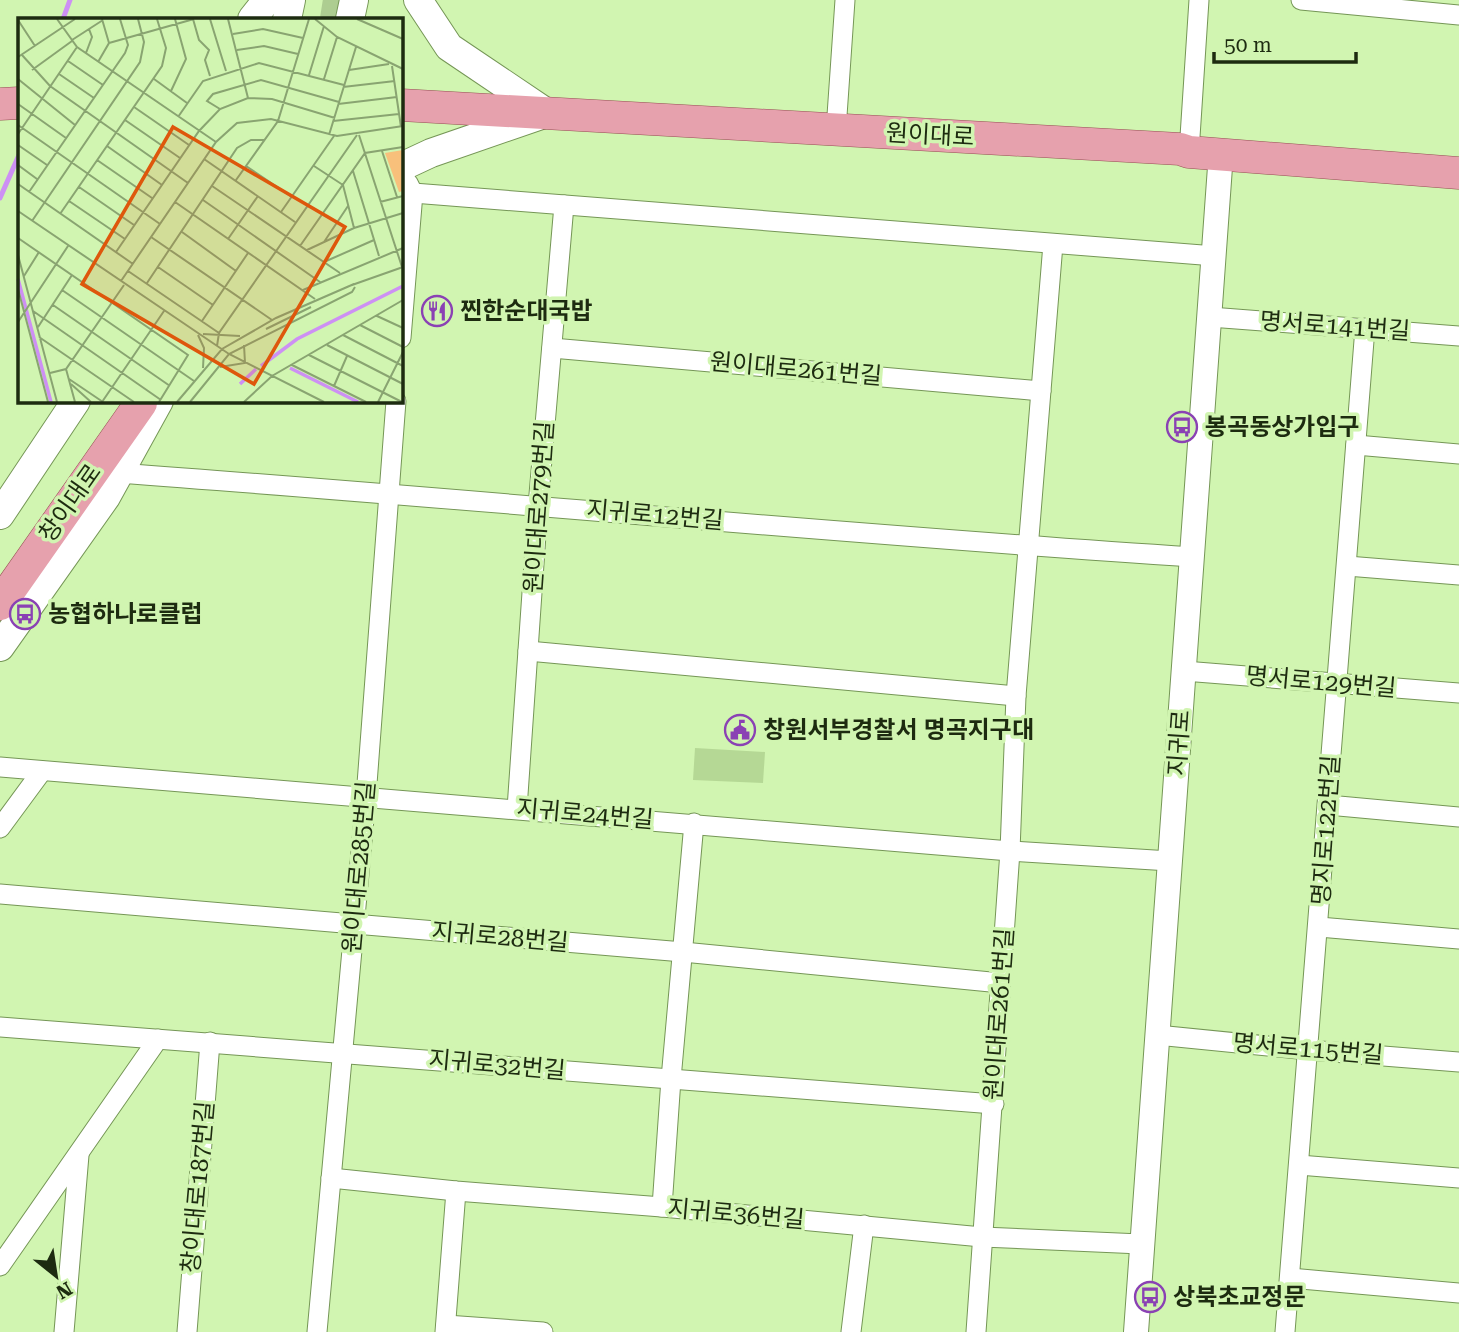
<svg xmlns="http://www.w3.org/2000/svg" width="1459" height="1332" viewBox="0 0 1459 1332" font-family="'Roboto Serif','Noto Sans KR',serif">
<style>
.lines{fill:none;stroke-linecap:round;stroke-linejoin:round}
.stream{stroke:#cd90f4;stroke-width:5}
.building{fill:#b5d895}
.primary-tunnel{stroke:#adcd91;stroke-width:32;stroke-dasharray:32 16;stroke-linecap:butt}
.minor-casing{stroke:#759656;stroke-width:21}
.tertiary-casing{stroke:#759656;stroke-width:26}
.secondary-casing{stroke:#759656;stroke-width:30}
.primary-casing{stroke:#954f53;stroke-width:33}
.minor{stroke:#fff;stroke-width:19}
.tertiary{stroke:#fff;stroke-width:24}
.secondary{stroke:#fff;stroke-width:28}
.primary{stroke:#e6a1ad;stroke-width:32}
.labels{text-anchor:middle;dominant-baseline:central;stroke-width:7;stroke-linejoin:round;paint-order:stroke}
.street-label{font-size:24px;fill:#1d2b10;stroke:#d1f5b1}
.poi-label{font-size:24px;font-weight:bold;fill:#1d2b10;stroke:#d1f5b1;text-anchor:start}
.inset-river{fill:none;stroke:#cd90f4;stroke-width:3.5}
.inset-road{fill:none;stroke:#89a471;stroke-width:2}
.view{fill:#de570c;fill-opacity:0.15;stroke:#de570c;stroke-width:3.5}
.inset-edge{fill:none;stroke:#1d2b10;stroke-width:3.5}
</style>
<rect width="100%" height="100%" fill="#d1f5b1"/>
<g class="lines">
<g class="stream">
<path d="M63,19L70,0"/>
<path d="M0,198L19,155"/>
</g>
</g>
<path class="building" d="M695,748L765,752L763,783L693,780Z"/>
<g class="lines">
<path class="primary-tunnel" d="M336,19L339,0"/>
<g class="minor-casing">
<g id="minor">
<path d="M1301,0L1459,15"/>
<path d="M836,130L845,0"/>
<path d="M1189,152L1199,0"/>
<path d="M413,193L1215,256"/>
<path d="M1210,317L1459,336"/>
<path d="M401,338L413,193L408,183"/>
<path d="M552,348L1041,391"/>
<path d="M1356,445L1459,454"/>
<path d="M117,473C476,499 834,534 1193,557"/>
<path d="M1347,566L1459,575"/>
<path d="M528,651L1016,696"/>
<path d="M1184,671L1459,693"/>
<path d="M0,767L1010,851L1170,861"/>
<path d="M1328,805L1459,817"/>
<path d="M517,809L538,506L564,205"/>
<path d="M0,828L42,771"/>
<path d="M0,894L683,952L1001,983"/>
<path d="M1319,927L1459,939"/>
<path d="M0,1027L994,1104"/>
<path d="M1157,1035L1308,1050L1459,1062"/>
<path d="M1299,1165L1459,1178"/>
<path d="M331,1178L456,1191L662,1207L982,1237L1141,1244"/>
<path d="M662,1207L671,1079L694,823"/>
<path d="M0,1266L158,1039"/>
<path d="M1290,1278L1459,1293"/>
<path d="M446,1325L543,1332"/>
<path d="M64,1332L79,1155"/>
<path d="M187,1332L210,1042"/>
<path d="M317,1332L366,797L396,401"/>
<path d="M445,1332L456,1191"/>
<path d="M851,1332L864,1225"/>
<path d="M976,1332L1010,851L1016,696L1053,244"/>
<path d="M1285,1332L1365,328"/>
</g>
</g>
<g class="tertiary-casing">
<path id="tertiary" d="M1136,1332L1221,153"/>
</g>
<g class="secondary-casing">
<g id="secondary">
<path d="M418,0L449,47L547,113"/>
<path d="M252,19L267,0"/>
<path d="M287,19L291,0"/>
<path d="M350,19L354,0"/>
<path d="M401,167L431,153L544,114"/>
<path d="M0,515L76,401"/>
<path d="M0,647L106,497L159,401"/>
</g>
</g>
<g class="primary-casing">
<g id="primary">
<path d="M0,104L19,103"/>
<path d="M401,105L1180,149L1189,152L1459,173"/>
<path d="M0,604L141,403"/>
</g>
</g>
<use href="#minor" class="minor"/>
<use href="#tertiary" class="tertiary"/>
<use href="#secondary" class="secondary"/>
<use href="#primary" class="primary"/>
</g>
<defs>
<g id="restaurant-ring" transform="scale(1.575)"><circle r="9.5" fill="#d1f5b1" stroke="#8a41b4" stroke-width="1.5"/><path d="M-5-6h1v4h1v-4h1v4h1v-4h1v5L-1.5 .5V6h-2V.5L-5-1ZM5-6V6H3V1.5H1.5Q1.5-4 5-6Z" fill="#8a41b4"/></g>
<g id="bus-ring" transform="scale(1.575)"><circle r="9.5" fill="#d1f5b1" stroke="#8a41b4" stroke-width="1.5"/><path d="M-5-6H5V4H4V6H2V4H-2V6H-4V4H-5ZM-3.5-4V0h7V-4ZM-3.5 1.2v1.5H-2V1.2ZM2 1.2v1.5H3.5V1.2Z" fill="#8a41b4"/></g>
<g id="civic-ring" transform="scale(1.575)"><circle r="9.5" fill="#d1f5b1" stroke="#8a41b4" stroke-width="1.5"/><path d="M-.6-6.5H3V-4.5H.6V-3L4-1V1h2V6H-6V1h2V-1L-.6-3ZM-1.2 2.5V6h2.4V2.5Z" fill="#8a41b4"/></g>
</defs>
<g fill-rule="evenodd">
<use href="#restaurant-ring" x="437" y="311"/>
<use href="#bus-ring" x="1182" y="427"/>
<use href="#bus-ring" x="25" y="614"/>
<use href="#civic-ring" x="740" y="730"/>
<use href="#bus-ring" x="1150" y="1297"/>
</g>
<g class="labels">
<g class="street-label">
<text transform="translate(930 135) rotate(3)">원이대로</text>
<text transform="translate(1335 326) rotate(4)">명서로141번길</text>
<text transform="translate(796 369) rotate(5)">원이대로261번길</text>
<text transform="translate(70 503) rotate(-55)">창이대로</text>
<text transform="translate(539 507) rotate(-86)">원이대로279번길</text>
<text transform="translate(655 515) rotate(5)">지귀로12번길</text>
<text transform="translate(1321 682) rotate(5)">명서로129번길</text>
<text transform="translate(1179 743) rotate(-86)">지귀로</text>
<text transform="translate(585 814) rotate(5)">지귀로24번길</text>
<text transform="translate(1326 830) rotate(-86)">명지로122번길</text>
<text transform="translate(359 867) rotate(-85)">원이대로285번길</text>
<text transform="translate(500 937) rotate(5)">지귀로28번길</text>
<text transform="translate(999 1014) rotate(-86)">원이대로261번길</text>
<text transform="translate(1308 1049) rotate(5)">명서로115번길</text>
<text transform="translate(497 1065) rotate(5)">지귀로32번길</text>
<text transform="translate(198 1187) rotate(-85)">창이대로187번길</text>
<text transform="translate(736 1214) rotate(5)">지귀로36번길</text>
</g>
<g class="poi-label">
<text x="460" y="311">찐한순대국밥</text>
<text x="1205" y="427">봉곡동상가입구</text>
<text x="48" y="614">농협하나로클럽</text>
<text x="763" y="730">창원서부경찰서 명곡지구대</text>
<text x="1173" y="1297">상북초교정문</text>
</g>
</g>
<g transform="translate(18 18)">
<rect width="385" height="385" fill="#d1f5b1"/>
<path d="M385,132V173L381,174L367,135Z" fill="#f8c07b"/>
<path class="inset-river" d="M0,261L33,384M243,348L279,321L385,268M272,350L340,384M222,366L238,351"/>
<path class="inset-road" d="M39,1L59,29L198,124M175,1L181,22L191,32L187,42L192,58M192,1L208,53M210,1L230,80M297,1L319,19L385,51M339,1L385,21M0,2L17,28M215,16L245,11L285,20M54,22L85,2M91,25L176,1M219,32L246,28L280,36M68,35L74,19L71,11M4,37L32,68L170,165M0,39L57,1M50,43L85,67M80,44L91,25L84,1M374,48L383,109M14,52L54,23M331,52L371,46M41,56L76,80M291,57L306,8M0,61L57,107M136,61L169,85M306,61L319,19M325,69L377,63M153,73L168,41L157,1M0,86L48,120M320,86L379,79M116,89L171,127M202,91L189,83L195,76L243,62L321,84M160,99L185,63L241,45L326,67M107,102L162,140M315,103L381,96M0,107L142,206M0,116L59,29M311,117L338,29M341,117L384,249M0,127L29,147M89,128L144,167M364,133L379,179M186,141L277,204M79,142L134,180M0,147L19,161M228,148L274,179M296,148L325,167L336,210M335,153L361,238M218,162L260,103L291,1M0,166L115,246M194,168L322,255M61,169L116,207M11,174L107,35L110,27L102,1M185,182L302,264M51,183L107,221M157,184L297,281M362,184L385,178M0,193L211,336L306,384M263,194L316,118M42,196L144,48L148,30L139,1M14,203L122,44L126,24L120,1M164,214L218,253M133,219L254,302M0,220L170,337L141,384M210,221L240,178M306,224L330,188M282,228L347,135L385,129M289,232L336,210L385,195M98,234L181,113L202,91L230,80L254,81L317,100M0,237L39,384M306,244L356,222M140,249L195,287M110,253L201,315M6,258L21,234M103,263L198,124L219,105L253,101L319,118L385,108M129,265L219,130L233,122H246M334,267L385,249M0,271L30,384M44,272L176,363M285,272L385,230M35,287L152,368M15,293L143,382M359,298L385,310M184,303L230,235M0,304L50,228M342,307L385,329M20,309L54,257M248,311L293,289M185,316L222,318M180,317L186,330L185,350M325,317L385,348M21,319L116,384M309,327L385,366M199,328L201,315L339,117M291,337L384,384M274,347L348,384M202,349L227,345L226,327M48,351L57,384M32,355L48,351L106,267M51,361L85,384M53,366L73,384M316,368L329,338M84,384L146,293M159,384L204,331L258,300L336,266M172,384L211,336L334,274L337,269M226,384L254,358L385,282M360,384L385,334"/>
<path class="view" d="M155,109L327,209L236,366L64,266Z"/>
<rect width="385" height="385" class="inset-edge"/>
</g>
<g transform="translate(56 1276) rotate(150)" stroke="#d1f5b1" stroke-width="5" paint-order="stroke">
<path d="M0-5L12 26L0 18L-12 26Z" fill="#1d2b10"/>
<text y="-10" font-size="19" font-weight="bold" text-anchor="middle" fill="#1d2b10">N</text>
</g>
<path d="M1214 52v10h142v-10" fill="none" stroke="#1d2b10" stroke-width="3.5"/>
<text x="1224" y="52" font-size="21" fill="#1d2b10" stroke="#d1f5b1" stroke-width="5" paint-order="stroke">50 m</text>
</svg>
